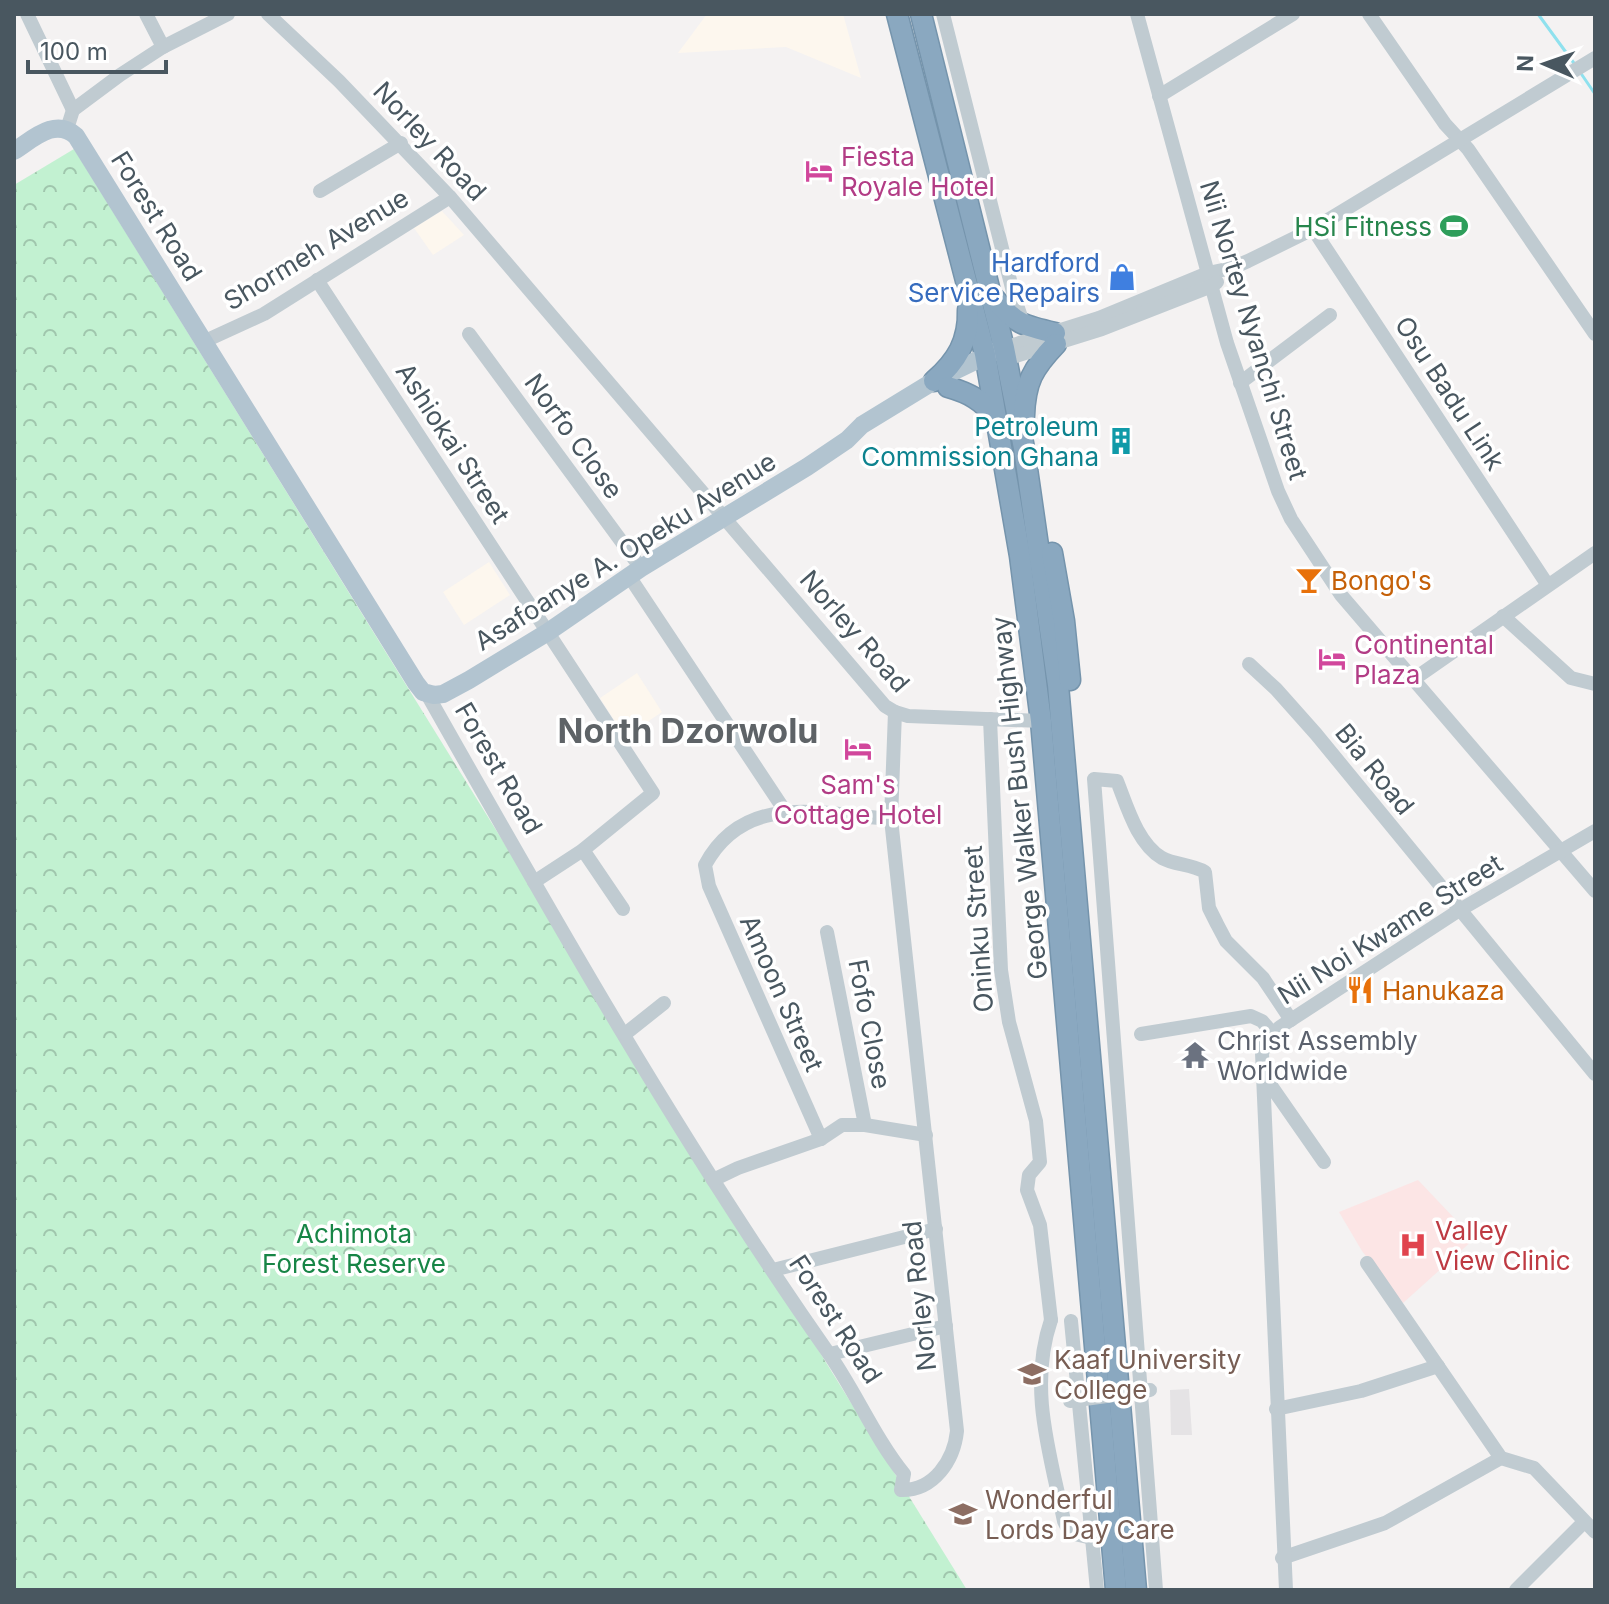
<svg xmlns="http://www.w3.org/2000/svg" width="1609" height="1604" viewBox="0 0 1609 1604" font-family="Inter,sans-serif">
<style>
.commercial{fill:#fdf7ee}
.education{fill:#e5e3e5}
.medical{fill:#fce5e5}
.forest{fill:url(#forest-crowns)}
.lines{fill:none;stroke-linecap:round;stroke-linejoin:round}
.stream{stroke:#8fe1ee;stroke-width:3}
.highway-casing{stroke:#7594ac;stroke-width:23}
.minor{stroke:#c0cbd1;stroke-width:14}
.major{stroke:#b2c4d0;stroke-width:18}
.highway{stroke:#8aa8c0;stroke-width:20}
.minor-bridge{stroke:#c0cbd1;stroke-width:14}
.labels{text-anchor:middle;dominant-baseline:central;stroke-width:7;stroke-linejoin:round;paint-order:stroke}
.street-label{font-size:26px;fill:#495760;stroke:#fff}
.hotel-label{font-size:26px;fill:#b23c85;stroke:#fff;text-anchor:start}
.leisure-label{font-size:26px;fill:#27864d;stroke:#fff;text-anchor:end}
.shop-label{font-size:26px;fill:#366cbe;stroke:#fff;text-anchor:end}
.culture-label{font-size:26px;fill:#0d838f;stroke:#fff;text-anchor:end}
.food-label{font-size:26px;fill:#c56008;stroke:#fff;text-anchor:start}
.worship-label{font-size:26px;fill:#5b616d;stroke:#fff;text-anchor:start}
.health-label{font-size:26px;fill:#be3a42;stroke:#fff;text-anchor:start}
.park-label{font-size:26px;fill:#178546;stroke:#fff}
.education-label{font-size:26px;fill:#785e54;stroke:#fff;text-anchor:start}
.district-label{font-size:34px;font-weight:bold;fill:#5e6367;stroke:#fff}
</style>
<defs>
<pattern id="forest-crowns" width="20" height="18" patternUnits="userSpaceOnUse" patternTransform="scale(2)"><rect width="20" height="18" fill="#c2f1d1"/><path d="M2 6a3 3 0 1 1 6 0M12 15a3 3 0 1 1 6 0" fill="none" stroke="#a0c6ad"/></pattern>
</defs>
<rect width="100%" height="100%" fill="#f4f2f2"/>
<g class="commercial">
<path d="M707,14H843L861,78L786,47L678,53Z"/>
<path d="M442,211L464,235L433,255L414,228Z"/>
<path d="M489,562L510,595L464,625L443,592Z"/>
<path d="M637,673L662,712L625,737L600,698Z"/>
</g>
<path class="education" d="M1189,1389L1192,1435H1171L1170,1390Z"/>
<path class="medical" d="M1418,1180L1474,1239L1403,1303L1362,1251L1339,1212Z"/>
<path class="forest" d="M74,149L967,1590H14V185Z"/>
<g class="lines">
<g class="stream">
<path d="M1538,14L1576,66"/>
<path d="M1580,72L1595,94"/>
</g>
<g class="highway-casing">
<g id="highway">
<path d="M897,14L985,354L1020,556L1041,721L1116,1590"/>
<path d="M921,14L1004,348L1024,448L1058,685L1136,1590"/>
<path d="M995,299C1015,324 1024,326 1055,333"/>
<path d="M934,381C957,361 969,341 968,310"/>
<path d="M948,387C969,393 982,400 995,417"/>
<path d="M1024,416C1025,382 1033,368 1056,344"/>
<path d="M1052,553L1064,621L1070,680"/>
</g>
</g>
<g class="minor">
<path d="M27,14L73,110"/>
<path d="M146,14L163,47"/>
<path d="M268,14L339,81L450,197L885,706L895,712L908,716L1041,721"/>
<path d="M943,14L1014,296L1024,326"/>
<path d="M1137,14L1227,343L1278,491L1291,519L1341,595L1595,891"/>
<path d="M1369,14L1445,124L1468,149L1595,334"/>
<path d="M1159,96L1293,14"/>
<path d="M67,129L73,110L120,75L163,47L228,14"/>
<path d="M320,191L401,143"/>
<path d="M1313,229L1547,584"/>
<path d="M317,280L653,793L583,850L534,882"/>
<path d="M469,334L641,568"/>
<path d="M205,341L264,314L450,197"/>
<path d="M1004,348L1099,318L1208,273L1232,268L1248,261L1313,229L1595,58"/>
<path d="M1006,359L1102,329L1212,286L1217,282"/>
<path d="M1240,383L1330,315"/>
<path d="M629,576L785,811"/>
<path d="M1503,616L1571,678L1595,684"/>
<path d="M1249,664L1276,689L1316,734L1595,1074"/>
<path d="M1414,679L1595,553"/>
<path d="M427,694C553,917 680,1141 827,1351C855,1390 874,1437 904,1474L901,1490C934,1491 954,1460 957,1431L891,819L895,712"/>
<path d="M990,719L1001,970L1009,1022L1036,1121L1040,1162L1029,1175L1027,1190L1040,1225L1051,1320"/>
<path d="M583,850L623,909"/>
<path d="M827,932L865,1125"/>
<path d="M625,1034L664,1003"/>
<path d="M1141,1034L1251,1016L1262,1021L1273,1034"/>
<path d="M1260,1070L1324,1162"/>
<path d="M821,1139L709,886L705,865C745,791 821,814 891,819"/>
<path d="M713,1180L738,1168L821,1139L842,1125H865L926,1135"/>
<path d="M1367,1263L1501,1458L1534,1468L1595,1532"/>
<path d="M773,1270L936,1229"/>
<path d="M1051,1320C1028,1388 1050,1453 1064,1521L1070,1533L1092,1538"/>
<path d="M1071,1321L1097,1590"/>
<path d="M830,1354L946,1326"/>
<path d="M1276,1409L1361,1391L1438,1366"/>
<path d="M1282,1558L1385,1523L1501,1458"/>
<path d="M1156,1590L1094,779L1117,781C1127,806 1137,843 1162,858C1175,865 1191,864 1205,872L1209,908L1217,924L1226,941L1263,978L1291,1020"/>
<path d="M1286,1590L1262,1053L1268,1039L1280,1027L1458,911L1595,831"/>
<path d="M1516,1590L1584,1522"/>
</g>
<path class="major" d="M14,151C33,139 55,117 76,136L416,683L423,692L434,695L443,694L469,680L548,632L641,568L807,467L847,440L862,425L934,381L998,350"/>
<use href="#highway" class="highway"/>
<path class="minor-bridge" d="M1070,1401L1150,1390"/>
</g>
<defs>
<g id="hotel-bare" transform="scale(2.16)"><path d="M-6-4.5h1.5V1H6V5H4.5V3h-9V5H-6ZM-4 0a1.8 1.8 0 1 1 3.6 0ZM.5 0V-2.5h3Q6-2.5 6 0Z" fill="#d1479c" stroke="#fff" stroke-width="2.5" paint-order="stroke"/></g>
<g id="stadium-bare" transform="scale(2.16)"><path d="M0-5a6.5 5 0 1 0 0 10a6.5 5 0 1 0 0-10ZM-3.5-1.8h7v3.6h-7Z" fill="#2e9e5b" stroke="#fff" stroke-width="2.5" paint-order="stroke"/></g>
<g id="shop-bare" transform="scale(2.16)"><path d="M-5-2.5h2.3a2.7 3.5 0 0 1 5.4 0H5L5.5 6h-11ZM-1.5-2.5h3a1.5 2.3 0 0 0-3 0Z" fill="#3f7fe0" stroke="#fff" stroke-width="2.5" paint-order="stroke"/></g>
<g id="building-bare" transform="scale(2.16)"><path d="M-4-6H4V6H1V3H-1V6H-4ZM-2.5-4.3h1.7v1.8h-1.7ZM.8-4.3h1.7v1.8H.8ZM-2.5-1h1.7V.8h-1.7ZM.8-1h1.7V.8H.8Z" fill="#0f9aa8" stroke="#fff" stroke-width="2.5" paint-order="stroke"/></g>
<g id="bar-bare" transform="scale(2.16)"><path d="M-6-5H6L.8 .8V4.5H3.5V6h-7V4.5H-.8V.8Z" fill="#e8710a" stroke="#fff" stroke-width="2.5" paint-order="stroke"/></g>
<g id="restaurant-bare" transform="scale(2.16)"><path d="M-5-6h1v4h1v-4h1v4h1v-4h1v5L-1.5 .5V6h-2V.5L-5-1ZM5-6V6H3V1.5H1.5Q1.5-4 5-6Z" fill="#e8710a" stroke="#fff" stroke-width="2.5" paint-order="stroke"/></g>
<g id="temple-bare" transform="scale(2.16)"><path d="M0-6L5-2H3V0L6.5 2.5H4V6H1.5V3h-3V6H-4V2.5H-6.5L-3 0V-2H-5Z" fill="#6b7280" stroke="#fff" stroke-width="2.5" paint-order="stroke"/></g>
<g id="hospital-bare" transform="scale(2.16)"><path d="M-5-5h3v3.5h4V-5h3V5h-3V1.5h-4V5h-3Z" fill="#e0444e" stroke="#fff" stroke-width="2.5" paint-order="stroke"/></g>
<g id="university-bare" transform="scale(2.16)"><path d="M0-5L7-2L0 1L-7-2ZM-4 1L0 2.5L4 1V4Q0 6-4 4Z" fill="#8d6e63" stroke="#fff" stroke-width="2.5" paint-order="stroke"/></g>
<g id="school-bare" transform="scale(2.16)"><path d="M0-5L7-2L0 1L-7-2ZM-4 1L0 2.5L4 1V4Q0 6-4 4Z" fill="#8d6e63" stroke="#fff" stroke-width="2.5" paint-order="stroke"/></g>
</defs>
<g fill-rule="evenodd">
<use href="#hotel-bare" x="819" y="171"/>
<use href="#stadium-bare" x="1454" y="226"/>
<use href="#shop-bare" x="1122" y="277"/>
<use href="#building-bare" x="1121" y="441"/>
<use href="#bar-bare" x="1309" y="580"/>
<use href="#hotel-bare" x="1332" y="659"/>
<use href="#hotel-bare" x="858" y="749"/>
<use href="#restaurant-bare" x="1360" y="990"/>
<use href="#temple-bare" x="1195" y="1055"/>
<use href="#hospital-bare" x="1413" y="1245"/>
<use href="#university-bare" x="1032" y="1374"/>
<use href="#school-bare" x="963" y="1514"/>
</g>
<g class="labels">
<g class="street-label">
<text transform="translate(430 141) rotate(47)">Norley Road</text>
<text transform="translate(157 216) rotate(58)">Forest Road</text>
<text transform="translate(316 249) rotate(-31)">Shormeh Avenue</text>
<text transform="translate(1254 330) rotate(73)">Nii Nortey Nyanchi Street</text>
<text transform="translate(1450 393) rotate(57)">Osu Badu Link</text>
<text transform="translate(574 436) rotate(54)">Norfo Close</text>
<text transform="translate(453 443) rotate(57)">Ashiokai Street</text>
<text transform="translate(625 551) rotate(-32)">Asafoanye A. Opeku Avenue</text>
<text transform="translate(855 631) rotate(49)">Norley Road</text>
<text transform="translate(499 768) rotate(60)">Forest Road</text>
<text transform="translate(1375 769) rotate(51)">Bia Road</text>
<text transform="translate(1019 798) rotate(-96)">George Walker Bush Highway</text>
<text transform="translate(978 929) rotate(-94)">Oninku Street</text>
<text transform="translate(1390 929) rotate(-32)">Nii Noi Kwame Street</text>
<text transform="translate(782 993) rotate(66)">Amoon Street</text>
<text transform="translate(870 1024) rotate(79)">Fofo Close</text>
<text transform="translate(919 1296) rotate(-96)">Norley Road</text>
<text transform="translate(836 1319) rotate(57)">Forest Road</text>
</g>
<g class="hotel-label">
<text x="841" y="156">Fiesta<tspan x="841" dy="30">Royale Hotel</tspan></text>
<text x="1354" y="644">Continental<tspan x="1354" dy="30">Plaza</tspan></text>
<text x="858" y="784" text-anchor="middle">Sam's<tspan x="858" dy="30">Cottage Hotel</tspan></text>
</g>
<g class="leisure-label">
<text x="1432" y="226">HSi Fitness</text>
</g>
<g class="shop-label">
<text x="1100" y="262">Hardford<tspan x="1100" dy="30">Service Repairs</tspan></text>
</g>
<g class="culture-label">
<text x="1099" y="426">Petroleum<tspan x="1099" dy="30">Commission Ghana</tspan></text>
</g>
<g class="food-label">
<text x="1331" y="580">Bongo's</text>
<text x="1382" y="990">Hanukaza</text>
</g>
<g class="worship-label">
<text x="1217" y="1040">Christ Assembly<tspan x="1217" dy="30">Worldwide</tspan></text>
</g>
<g class="health-label">
<text x="1435" y="1230">Valley<tspan x="1435" dy="30">View Clinic</tspan></text>
</g>
<g class="park-label">
<text x="354" y="1233">Achimota<tspan x="354" dy="30">Forest Reserve</tspan></text>
</g>
<g class="education-label">
<text x="1054" y="1359">Kaaf University<tspan x="1054" dy="30">College</tspan></text>
<text x="985" y="1499">Wonderful<tspan x="985" dy="30">Lords Day Care</tspan></text>
</g>
<g class="district-label">
<text x="688" y="730">North Dzorwolu</text>
</g>
</g>
<rect width="1609" height="1604" fill="none" stroke="#495760" stroke-width="32"/>
<g transform="translate(1545 64) rotate(272)" stroke="#ffffff" stroke-width="6" paint-order="stroke">
<path d="M0-6L14 30L0 20L-14 30Z" fill="#495760"/>
<text y="-12" font-size="22" font-weight="bold" text-anchor="middle" fill="#495760">N</text>
</g>
<path d="M28 60v12h138v-12" fill="none" stroke="#495760" stroke-width="4"/>
<text x="40" y="60" font-size="24" fill="#495760" stroke="#ffffff" stroke-width="6" paint-order="stroke">100 m</text>
</svg>
